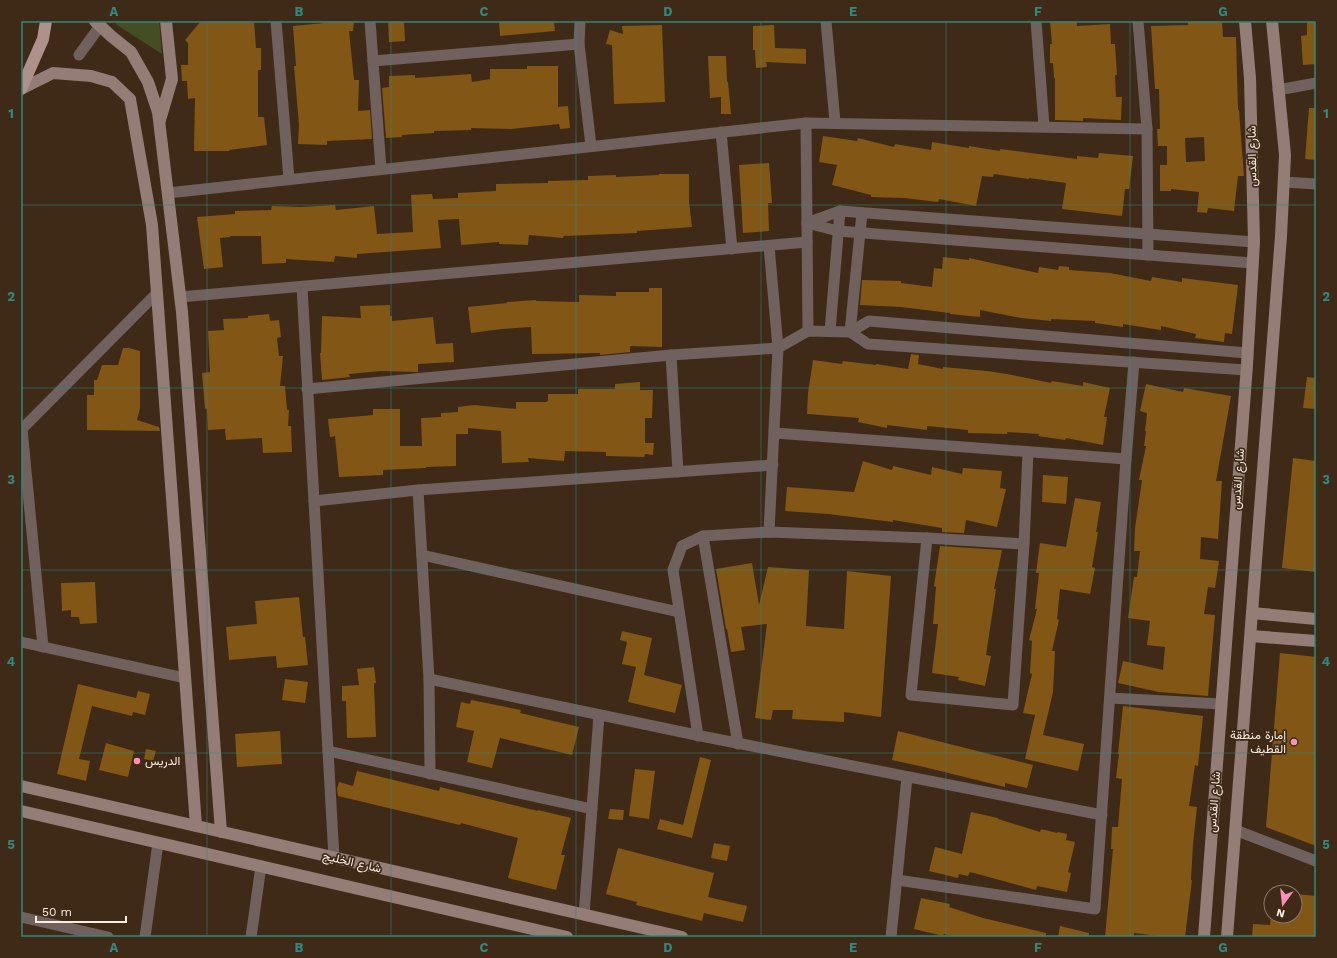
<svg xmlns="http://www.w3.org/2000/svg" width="1337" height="958" viewBox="0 0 1337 958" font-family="'Work Sans',Vazirmatn,sans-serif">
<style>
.green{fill:#454d25}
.building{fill:#825615;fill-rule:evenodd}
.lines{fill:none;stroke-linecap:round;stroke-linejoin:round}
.street{stroke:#70615e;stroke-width:11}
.secondary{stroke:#947c77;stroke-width:12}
.primary{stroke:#af918b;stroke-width:12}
.grid{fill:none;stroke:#32887f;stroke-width:1;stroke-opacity:0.55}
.poi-dot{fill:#fe8ebb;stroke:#3f2a17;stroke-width:1.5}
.labels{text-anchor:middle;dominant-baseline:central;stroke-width:3.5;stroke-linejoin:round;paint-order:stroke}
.street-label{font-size:12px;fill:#fbede1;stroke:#3f2a17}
.poi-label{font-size:12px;fill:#fbede1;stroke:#3f2a17;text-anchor:end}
.neatline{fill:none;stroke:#32887f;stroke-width:1.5}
.grid-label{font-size:13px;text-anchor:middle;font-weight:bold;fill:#32887f}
</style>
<rect width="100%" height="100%" fill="#3f2a17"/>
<path class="green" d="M114,21H159L162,54L117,25Z"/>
<g class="building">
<path d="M201,21H254L256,48H261V70H258V117H264L267,145L229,150V151H194L195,98L188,99L187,81H182L181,65H188V43L185,40Z"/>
<path d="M325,21H354L353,31H349L354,80H359L358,111L370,110L372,139L327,141V145L298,144L299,125L294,66H296L293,26L324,23Z"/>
<path d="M388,21H404L405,41L389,42Z"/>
<path d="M499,21H554L555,31L500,36Z"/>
<path d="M1050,21H1077V26L1110,24L1111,44H1115L1116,60L1117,75H1115L1116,97H1122L1121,120L1083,118V121L1055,120V78H1054L1053,63H1050V44H1052Z"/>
<path d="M1188,21H1222L1223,37H1236L1238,110H1239L1244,176H1238L1234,211L1208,208L1207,213L1197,212L1199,192L1171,189V191H1160V165H1167V146H1158L1157,129H1160L1159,89H1155L1151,26L1188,25ZM1204,137L1205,161L1186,162L1185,138Z"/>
<path d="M1307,21H1316V64L1303,65L1301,36L1307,35Z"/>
<path d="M662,25L665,102L614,104L612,45L606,44L610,30L623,34L622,26Z"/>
<path d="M774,25L775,48L806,49V64L766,62L767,67L756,68L755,50H753V26Z"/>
<path d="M708,56H726L727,82H728L731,114H721V97L710,98Z"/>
<path d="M527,66H558V107L568,106L570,128L560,129L559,124L511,129L471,128V130L434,131V133L402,135V137L386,138L382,88L389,87V76L415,75V78L471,74L472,82L490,79V69H527Z"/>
<path d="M1309,108H1316V160L1305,159Z"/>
<path d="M823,136L857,141L858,138L894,147L895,144L931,150L932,142L969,148V146L1000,151V149L1077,159V156L1098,158L1099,153L1133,156L1129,189H1125L1122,216L1062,209L1066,183L1029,178V179L994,174L993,177L982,176L976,206L939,199L938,202L904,198L871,197V195L832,185L837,165L819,162Z"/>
<path d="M769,163L772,203H768L769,231L743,233L739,165Z"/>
<path d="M659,174H689V202L692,227L637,231V233L564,236L563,238L529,235L528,245L499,244V242L461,245L459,219L438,220L441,248L357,254V258L335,256L334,262L286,259V263L262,264L261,236H230V237L220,238L223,267L204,269L197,217L235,214V211L271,210L272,206L301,207L335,205L336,210L374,206L377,234L413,232L411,195L432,194L433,199L458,198V193L496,191V184L548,183V181L588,180V176L616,175V177L659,175Z"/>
<path d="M943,257L969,260V258L1038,273L1039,267L1058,270L1059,266L1069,267V270L1110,273L1151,281L1152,277L1182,282V278L1238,285L1232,334L1225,333L1224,342L1195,338L1196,334L1161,326V330L1123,324V327L1095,323V321L1051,319V321L1021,318L980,310V317L950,314V313L901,307L860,305L862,280L901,281V283L932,287L934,268L942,269Z"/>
<path d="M649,288H662V347L630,346V352L600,355V353L532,354L531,327L502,329L471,333L468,307L507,303V302L536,300V301L579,302V295L616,296V292H649Z"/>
<path d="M390,305V316H392V321L433,317L436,344L453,343L454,362L418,364V372L381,371L349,374L350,377L322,380L320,353H321L322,316L361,318L360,306Z"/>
<path d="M269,314L270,321L279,320L281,337L277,338L279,356H283L280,386H285L287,410H289L288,426H291L292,452L263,453L262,438L226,440L225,429L208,430L207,408L205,409L202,373L210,372L208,331L224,330L223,319L248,318V316Z"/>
<path d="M123,348H129L140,351V408L137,420L159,427L160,431L87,430V395H94V380H97L102,365H118Z"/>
<path d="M911,354L919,355L918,364L943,369V367L987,371L1007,374L1051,383L1052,381L1083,386V382L1110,388L1104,417H1107L1103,445L1066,438L1065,440L1038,436L1039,434L1007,432V434L968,433V430L927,426V430L887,425V428L858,422L859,418L807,414L808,393L813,360L842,364L843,361L876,365V364L908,369Z"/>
<path d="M1307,377L1316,378V409L1303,408Z"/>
<path d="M640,382V390H653L652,418H645V443H654L653,455L645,454L644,457L606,456V452L565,451L564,461L528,458L529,462L502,463L501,431L468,428V434H456V466L426,467V468L383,470V475L339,477L335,436L330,437L328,419L373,415V409H400V446H422L421,418L441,417V413L458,412V407L474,405L516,409V402H546L548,401V394H578V389H615V384Z"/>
<path d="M1146,384L1183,392L1184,388L1231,396L1216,481H1222L1218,539L1201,537L1200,559L1219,561L1215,588L1208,587L1204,614L1215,615L1208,696L1159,692L1118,683L1123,661L1163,670L1165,647L1147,645L1150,621L1128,618L1134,577H1137L1140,551H1134L1135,528L1142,480H1139L1146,446H1144L1146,431H1145L1147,413L1140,411Z"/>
<path d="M1293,458L1316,461V572L1282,568Z"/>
<path d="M863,461L892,470L893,466L931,475L932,467L962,474L963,468L1002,471L1000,488L1006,489L997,527L966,520L964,533L942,532V528L893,520V522L828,514L785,511L787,487L854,492Z"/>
<path d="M1043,475L1068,477L1066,504L1042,502Z"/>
<path d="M1075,498L1101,502L1096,532H1098L1092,567L1095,568L1090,594L1060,589L1057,619L1059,620L1052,651H1055L1053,692L1043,735L1084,744L1078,771L1025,759L1035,715L1023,713L1032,674L1030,673L1032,641L1029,640L1037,609H1035L1039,573H1036L1040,543L1066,547Z"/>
<path d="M940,546L1002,550L994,589H996L986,655L991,656L985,686L958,680L959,677L932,673L938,624H933L936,587L934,586Z"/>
<path d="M752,563L759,605L768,567L809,570L806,626L844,629L847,571L891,576L881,717L844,712V722L792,719L793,710H773L771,720L755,718L767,624L741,627L745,650L731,652L727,629H726L716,569Z"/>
<path d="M95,582L97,623L80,624L79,617H71V610L62,611L61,583Z"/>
<path d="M299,597L303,637H305L308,665L277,668L276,656L229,660L226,627L257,624L255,601Z"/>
<path d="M622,631L652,638L644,675L682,685L675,713L628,702L636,667L622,664L627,642L620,640Z"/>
<path d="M1280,653L1316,657V846L1266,827Z"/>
<path d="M374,667L376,683H374L376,737L347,738L346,701H342V686L359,685L357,669Z"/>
<path d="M285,679L308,682L305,703L282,700Z"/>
<path d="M78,684L136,698L138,691L150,694L145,715L133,712L132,716L92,706L79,759L90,761L86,781L57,774Z"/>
<path d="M471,700L521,710L520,713L579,727L572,755L500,738L492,768L467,762L474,731L456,727L461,702L470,704Z"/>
<path d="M1123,706L1203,716L1198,766L1195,765L1189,806L1197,807L1193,844L1191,880H1192L1185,937H1165L1134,933V937H1105L1113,849H1111L1112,827H1118L1122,779L1116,778L1119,754H1118Z"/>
<path d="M280,731L282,764L237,767L235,734Z"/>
<path d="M898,731L1033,765L1027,788L1005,783V787L924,767L892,760Z"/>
<path d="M106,743L134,751L128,777L99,770Z"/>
<path d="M146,749L156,751L153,761L144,759Z"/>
<path d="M700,757L711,760L692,838L657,829L660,819L683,825Z"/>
<path d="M635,769L655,771L649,819L629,816Z"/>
<path d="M357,771L439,791L440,787L538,811V810L571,818L561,855H565L556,890L508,878L518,838L461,823L460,825L338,796L337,789L339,782L353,786Z"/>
<path d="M610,809L624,810L623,820L608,819Z"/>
<path d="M971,812L998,818V819L1040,832L1041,829L1057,833L1058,832L1067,834L1066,840L1075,842L1068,872L1071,873L1067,892L1037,886L1036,890L970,872L968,876L959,874L958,878L929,871L935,847L962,854Z"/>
<path d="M714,843L730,846L727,861L711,858Z"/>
<path d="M618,848L714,873L708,897L747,906L743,922L704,913L702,921L636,905L637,902L606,894Z"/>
<path d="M1295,894L1316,896V937H1252L1253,924L1270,925L1271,916H1295Z"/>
<path d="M921,898L950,904L949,907L983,918L1046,933V937H954L944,934L943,936L914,929Z"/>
<path d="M1060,926L1089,933V937H1058Z"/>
</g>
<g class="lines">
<g class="street">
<path d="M276,21L289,179"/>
<path d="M370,21L381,169"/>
<path d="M826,21L835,122"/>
<path d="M1036,21L1044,126"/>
<path d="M1138,21L1147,129L1148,255"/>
<path d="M579,44L580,21"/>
<path d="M79,55L100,26"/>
<path d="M373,61L579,44L591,146"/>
<path d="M1278,90L1316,83"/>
<path d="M806,123L808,331"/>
<path d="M721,132L732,249"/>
<path d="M1284,182L1316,184"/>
<path d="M168,193L806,123L1147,129"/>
<path d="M862,213L850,332L868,344L1246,370"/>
<path d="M807,223L840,211L1254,242"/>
<path d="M807,223L838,231L1252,263"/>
<path d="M302,287L334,858"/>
<path d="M180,297L807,242"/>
<path d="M830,331L840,211"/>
<path d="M671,355L678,472"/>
<path d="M307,389L671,355L778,348L808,331L850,332L869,321L1247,353"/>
<path d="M22,429L43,647"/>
<path d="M21,430L157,293"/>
<path d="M775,433L1126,459"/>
<path d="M418,490L429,679L430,774"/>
<path d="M314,501L418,490L773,465"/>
<path d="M769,532L778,348L769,246"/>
<path d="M703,536L738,744"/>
<path d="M927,538L911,695L1013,705L1024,544L1028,452"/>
<path d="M422,555L679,612"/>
<path d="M21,642L185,678"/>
<path d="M429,679L701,736L1102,815"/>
<path d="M1110,698L1221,704"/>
<path d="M698,736L673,570L682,546L703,536L769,532L927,538L1024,544"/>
<path d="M328,751L592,809"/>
<path d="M1235,830L1316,861"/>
<path d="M897,880L1095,909L1126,459L1134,362"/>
<path d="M584,915L599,715"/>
<path d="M21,917L108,937"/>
<path d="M145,937L158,843"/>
<path d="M251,937L261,866"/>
<path d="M891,937L907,777"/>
</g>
<g class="secondary">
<path d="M95,21L111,36L131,52L148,82L158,112L182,312L221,832"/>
<path d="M21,89L53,73L91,76L112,82L130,99L152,225L196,826"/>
<path d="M160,120L172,79L166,21"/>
<path d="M1252,613L1316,619"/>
<path d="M1251,636L1316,641"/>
<path d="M21,786L682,937"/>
<path d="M21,811L567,937"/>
<path d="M1204,937L1247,365L1254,242L1250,78L1245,21"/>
<path d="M1227,937L1281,236L1285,155L1272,21"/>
</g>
<path class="primary" d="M21,89L43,39L46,21"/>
</g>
<path class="grid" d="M207,21V937M391,21V937M576,21V937M761,21V937M946,21V937M1130,21V937M21,205H1316M21,388H1316M21,570H1316M21,753H1316"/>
<g class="poi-dot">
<circle cx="1294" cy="742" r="4"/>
<circle cx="137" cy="761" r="4"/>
</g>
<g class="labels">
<g class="street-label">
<text transform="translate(1252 156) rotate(-91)">شارع القدس</text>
<text transform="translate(1238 479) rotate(-86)">شارع القدس</text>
<text transform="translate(1214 802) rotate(-86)">شارع القدس</text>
<text transform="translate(352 862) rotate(13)">شارع الخليج</text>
</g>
<g class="poi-label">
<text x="1286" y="735">إمارة منطقة<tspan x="1286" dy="14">القطيف</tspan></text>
<text x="145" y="761" text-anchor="start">الدريس</text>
</g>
</g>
<rect width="1337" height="958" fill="none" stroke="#3f2a17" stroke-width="44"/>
<g transform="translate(1283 904) rotate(195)"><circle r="19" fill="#3f2a17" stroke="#8a7868"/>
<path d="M0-3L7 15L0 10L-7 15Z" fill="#fe8ebb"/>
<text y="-6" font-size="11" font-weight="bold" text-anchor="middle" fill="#fbede1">N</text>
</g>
<path d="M36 916v6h90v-6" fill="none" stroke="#fbede1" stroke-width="2"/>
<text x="42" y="916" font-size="12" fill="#fbede1" stroke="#3f2a17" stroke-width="3" paint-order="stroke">50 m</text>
<rect x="22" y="22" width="1293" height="914" class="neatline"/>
<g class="grid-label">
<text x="114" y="16">A</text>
<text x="299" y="16">B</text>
<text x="484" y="16">C</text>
<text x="668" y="16">D</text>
<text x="853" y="16">E</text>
<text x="1038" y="16">F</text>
<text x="1223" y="16">G</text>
<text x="11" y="118">1</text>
<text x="1326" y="118">1</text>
<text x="11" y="301">2</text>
<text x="1326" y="301">2</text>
<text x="11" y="484">3</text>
<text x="1326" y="484">3</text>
<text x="11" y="666">4</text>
<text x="1326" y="666">4</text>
<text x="11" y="849">5</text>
<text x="1326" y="849">5</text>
<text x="114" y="952">A</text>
<text x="299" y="952">B</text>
<text x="484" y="952">C</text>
<text x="668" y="952">D</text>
<text x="853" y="952">E</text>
<text x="1038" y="952">F</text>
<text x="1223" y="952">G</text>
</g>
</svg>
